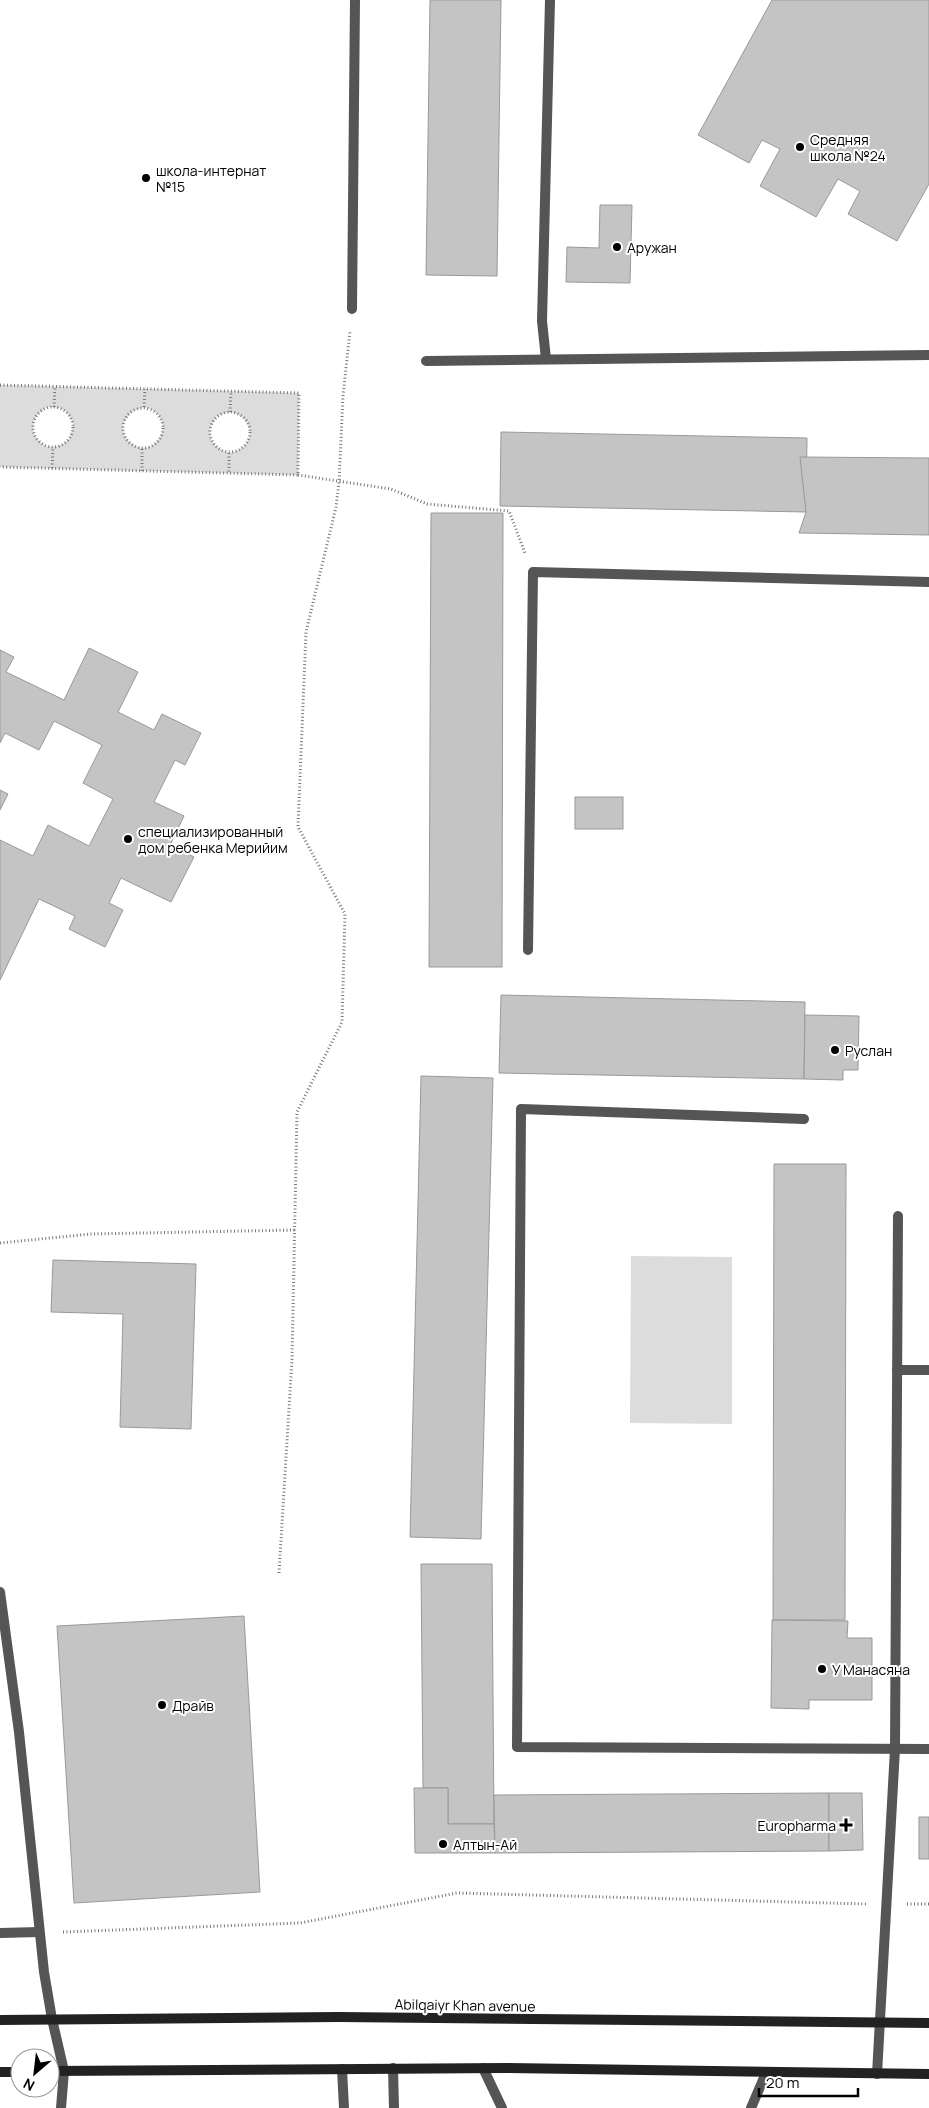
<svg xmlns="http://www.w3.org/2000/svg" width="929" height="2108" viewBox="0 0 929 2108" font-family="Manrope,sans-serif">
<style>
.green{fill:#dcdcdc;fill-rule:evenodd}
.building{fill:#c4c4c4;stroke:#999}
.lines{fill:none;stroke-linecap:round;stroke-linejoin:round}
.path{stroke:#777;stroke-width:3;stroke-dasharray:1 2.5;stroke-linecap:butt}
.lane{stroke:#555;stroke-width:10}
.street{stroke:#555;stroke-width:10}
.secondary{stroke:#222;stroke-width:10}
.poi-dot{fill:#000;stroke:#fff;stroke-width:2}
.labels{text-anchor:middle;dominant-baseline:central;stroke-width:4;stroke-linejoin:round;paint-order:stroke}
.poi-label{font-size:14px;fill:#000;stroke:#fff;text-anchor:start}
.street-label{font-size:14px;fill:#000;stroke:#fff}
</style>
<rect width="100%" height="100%" fill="#fff"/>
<g class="green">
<path d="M0,385L299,393L298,475L0,467ZM48,407C61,406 69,411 73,424L70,438C46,465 14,424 48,407ZM144,407C180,415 157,462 132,444C125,439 123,432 123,424L131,412ZM230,412C257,418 256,449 229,453C216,449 209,442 210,428L217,416Z"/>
<path d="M631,1256L732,1257V1424L630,1423Z"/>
</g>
<g class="building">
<path d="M430,0H501L497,276L426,275Z"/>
<path d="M772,0H929V184L897,241L848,214L860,191L838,179L816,217L760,186L780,149L762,140L749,163L698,135Z"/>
<path d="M600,205H632L630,283L566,282L567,247L599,248Z"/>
<path d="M501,432L807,438L806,512L500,506Z"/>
<path d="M800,457L929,458V535L799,533L806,512Z"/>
<path d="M431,513H503L502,967H429Z"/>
<path d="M89,648L138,672L118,712L154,730L162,714L201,733L185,765L175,760L154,802L184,816L170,845L194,857L171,902L121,878L109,903L123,910L105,947L69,929L75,916L39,899L0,980V840L33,856L48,825L89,846L113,799L83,783L102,745L54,721L39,750L5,733L0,743V650L14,657L6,672L64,700Z"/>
<path d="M0,790L8,794L0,810Z"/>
<rect x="575" y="797" width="48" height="32"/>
<path d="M501,995L805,1002L804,1079L499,1073Z"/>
<path d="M805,1015L859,1016L858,1070H843V1080L804,1079Z"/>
<path d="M421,1076L493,1078L481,1539L410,1537Z"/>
<path d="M774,1164H846L845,1620H773Z"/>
<path d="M53,1260L196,1264L191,1429L120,1427L123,1314L51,1312Z"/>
<path d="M421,1564H492L494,1824H448V1788H423Z"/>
<path d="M244,1616L260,1892L74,1903L57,1626Z"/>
<path d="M772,1620L848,1621L847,1638H872V1700H809V1709L771,1708Z"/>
<path d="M414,1788H448V1824H494L495,1853H415Z"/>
<path d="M829,1793V1851L495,1853L494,1795Z"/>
<path d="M829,1793H862L863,1850L829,1851Z"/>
<rect x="919" y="1817" width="10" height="42"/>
</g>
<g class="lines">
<g class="path">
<path d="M0,385L299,393L298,475L0,467"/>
<circle cx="53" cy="427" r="20"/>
<path d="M54,407L55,386"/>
<path d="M144,407L145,389"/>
<circle cx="143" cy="428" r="20"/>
<circle cx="230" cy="432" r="20"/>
<path d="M230,412L231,391"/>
<path d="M229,453V473"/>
<path d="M52,468L53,447"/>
<path d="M142,471V448"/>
<path d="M298,475L391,489L427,504L509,511L525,553"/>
<path d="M0,1243L91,1234L295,1230"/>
<path d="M279,1573L292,1359L297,1112L342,1022L345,914L298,827L306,632L336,507L339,482L343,396L350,331"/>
<path d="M907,1904H929"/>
<path d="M63,1932L300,1923L457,1893L866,1904"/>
</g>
<g class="lane">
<path d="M352,309L355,0"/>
<path d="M546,359L542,321L550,0"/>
<path d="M528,950L533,572L929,582"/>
<path d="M804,1119L521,1109L517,1747L929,1749"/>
<path d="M897,1370H929"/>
<path d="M0,1592L19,1732L44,1972L52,2019"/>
<path d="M0,1933L39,1932"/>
<path d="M393,2068L394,2108"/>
<path d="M483,2068L502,2108"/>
<path d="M342,2069L344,2108"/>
<path d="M877,2074L895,1749L898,1216"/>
<path d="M751,2108L766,2073"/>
</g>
<g class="street">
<path d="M426,361L929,355"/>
<path d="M52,2019L64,2071L61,2108"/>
</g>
<g class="secondary">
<path d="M0,2020L339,2017L929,2023"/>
<path d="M50,2071L505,2068L929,2074"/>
<path d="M0,2072H20"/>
</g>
</g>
<g class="poi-dot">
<circle cx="800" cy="147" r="5"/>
<circle cx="146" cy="178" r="5"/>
<circle cx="617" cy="247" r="5"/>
<circle cx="128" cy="839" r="5"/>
<circle cx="835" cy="1050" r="5"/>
<circle cx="822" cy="1669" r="5"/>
<circle cx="162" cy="1705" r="5"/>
<path d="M843.5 1817.5h5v5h5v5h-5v5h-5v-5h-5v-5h5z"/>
<circle cx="443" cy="1844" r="5"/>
</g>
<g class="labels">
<g class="poi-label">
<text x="810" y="139">Средняя<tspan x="810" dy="16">школа №24</tspan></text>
<text x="156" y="170">школа-интернат<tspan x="156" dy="16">№15</tspan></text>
<text x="627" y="247">Аружан</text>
<text x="138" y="831">специализированный<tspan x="138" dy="16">дом ребенка Мерийим</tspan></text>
<text x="845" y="1050">Руслан</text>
<text x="832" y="1669">У Манасяна</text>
<text x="172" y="1705">Драйв</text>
<text x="836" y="1825" text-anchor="end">Europharma</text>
<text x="453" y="1844">Алтын-Ай</text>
</g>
<g class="street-label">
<text transform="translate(465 2005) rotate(1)">Abilqaiyr Khan avenue</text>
</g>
</g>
<g transform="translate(35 2073) rotate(208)"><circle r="24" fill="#ffffff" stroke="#999999"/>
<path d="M0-4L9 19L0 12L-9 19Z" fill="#000000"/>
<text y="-8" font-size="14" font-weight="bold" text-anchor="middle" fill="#000000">N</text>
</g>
<path d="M759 2088v8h99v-8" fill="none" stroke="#000000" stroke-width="2.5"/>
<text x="766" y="2088" font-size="15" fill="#000000" stroke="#ffffff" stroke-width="4" paint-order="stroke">20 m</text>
</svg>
